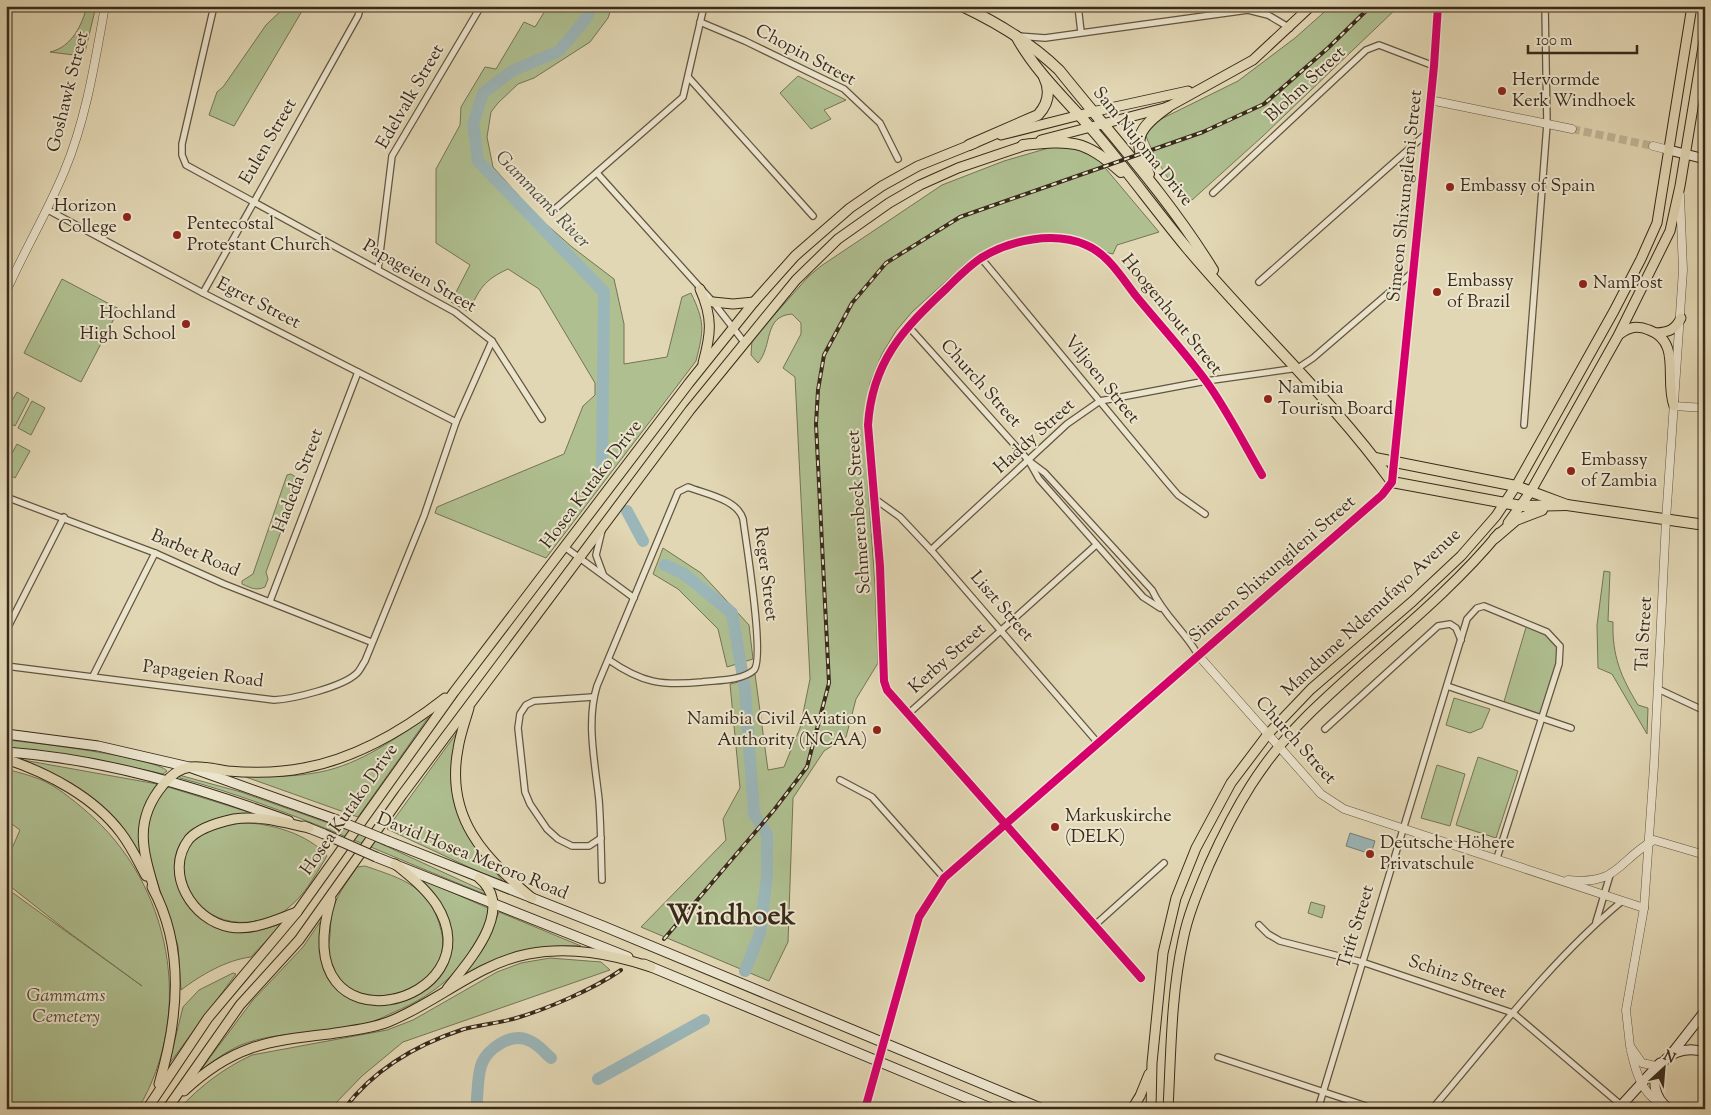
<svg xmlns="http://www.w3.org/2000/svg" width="1711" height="1115" viewBox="0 0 1711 1115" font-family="'Sorts Mill Goudy',serif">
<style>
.green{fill:#afbf90;stroke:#747456}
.water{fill:#9bb6b9;stroke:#747e7a}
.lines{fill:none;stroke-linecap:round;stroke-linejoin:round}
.river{stroke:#9bb6b9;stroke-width:12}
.tertiary-tunnel{stroke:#c0b495;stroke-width:8;stroke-dasharray:8 4;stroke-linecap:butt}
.minor-casing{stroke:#635541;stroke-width:8}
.tertiary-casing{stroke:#635541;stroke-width:9}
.secondary-casing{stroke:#392a1b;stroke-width:11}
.primary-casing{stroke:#392a1b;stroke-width:11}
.trunk-casing{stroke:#392a1b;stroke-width:12}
.minor{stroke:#ece5ce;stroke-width:5.5}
.tertiary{stroke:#ece5ce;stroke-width:8}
.secondary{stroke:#ece5ce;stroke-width:9}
.primary{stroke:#e2d7b4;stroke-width:9}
.trunk{stroke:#e2d7b4;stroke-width:10}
.rail-casing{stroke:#392a1b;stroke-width:4}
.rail{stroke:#ece5ce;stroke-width:2;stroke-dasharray:5.5;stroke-linecap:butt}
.secondary-bridge-casing{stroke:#392a1b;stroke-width:11;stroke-linecap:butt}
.secondary-bridge{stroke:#ece5ce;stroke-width:9}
.cycleway-casing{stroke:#ece5ce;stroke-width:11}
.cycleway{stroke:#d6006c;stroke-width:8}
.poi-dot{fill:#8f2418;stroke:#ece5ce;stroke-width:2}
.labels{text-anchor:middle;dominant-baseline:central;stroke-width:4;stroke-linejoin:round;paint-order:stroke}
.street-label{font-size:18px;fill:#392a1b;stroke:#ece5ce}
.poi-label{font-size:18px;fill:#392a1b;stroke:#ece5ce;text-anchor:start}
.park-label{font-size:18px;font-style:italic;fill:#514832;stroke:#ece5ce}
.water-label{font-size:19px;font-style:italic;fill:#524d42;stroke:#ece5ce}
.town-label{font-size:28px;font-weight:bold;fill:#392a1b;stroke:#ece5ce}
</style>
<rect width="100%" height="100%" fill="#e2d7b4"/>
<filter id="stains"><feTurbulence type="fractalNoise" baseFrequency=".004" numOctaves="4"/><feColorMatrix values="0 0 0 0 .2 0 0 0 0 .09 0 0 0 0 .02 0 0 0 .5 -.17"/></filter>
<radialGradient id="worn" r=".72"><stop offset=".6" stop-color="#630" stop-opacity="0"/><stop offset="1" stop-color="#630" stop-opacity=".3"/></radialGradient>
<g class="green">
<path d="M87,6H96L85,52L82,56L50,52C72,47 82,25 87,6Z"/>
<path d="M286,6H305L234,126L209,115L217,92L223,87L266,25Z"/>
<path d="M548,6H612L608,18L590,42L534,78L518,84L498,103L491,112L487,137L493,167L538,217L572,247L614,279L624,324V364L667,357L682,297L691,293C705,323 704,329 696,361L546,558L435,513L437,507L564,454L583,406L595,395V383L539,289L508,269C484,280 479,289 469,312L451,302L470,265L436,243V169L460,125L461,107L485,67L496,69L524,22L535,27Z"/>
<path d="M1331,6H1399L1263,136L1192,200L1183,198C1166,178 1155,158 1145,134L1151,124L1238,81L1295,38Z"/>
<path d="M798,76L846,100L824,110L831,119L811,129L780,93Z"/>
<path d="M1071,146L1096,157L1159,232L1117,245L1113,254L1104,252L1078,237L1066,235L1031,236L990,248L966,263L912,312L896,331L882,354L870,383L864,429L875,586L878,663L856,699L846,737L824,751L793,798L788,942L769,981L641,927L726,840L723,819L740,788L730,684L743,681L755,674L768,770L784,767L800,728L810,679L795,377L783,368L801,334V323L792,314C763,316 773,346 758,363L751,355L752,340L808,277L821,266L942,185L1004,161L1052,147Z"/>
<path d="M62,279L119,309L81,382L24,353Z"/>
<path d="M17,392L29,399L15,426L6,421V411Z"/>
<path d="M32,401L45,408L31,435L18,428Z"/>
<path d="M17,444L30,451L15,478L6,473V464Z"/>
<path d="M291,474L300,480L266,572L268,579L265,587C256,591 251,588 242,584V581L253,574L287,475Z"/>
<path d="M663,548L701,573L749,625L753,659L727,667L718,629L678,589L653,574Z"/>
<path d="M1604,571L1610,572L1608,621L1613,622C1612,656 1621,677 1638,705L1648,708L1647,734L1612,674L1598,668L1597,625Z"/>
<path d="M1527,624L1556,640L1560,656L1542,718L1503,705Z"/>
<path d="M1454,698L1490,709L1482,728L1470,733L1446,725Z"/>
<path d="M430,715L358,817L243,776C269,777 295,777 320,772C361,764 396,738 430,715Z"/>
<path d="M458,731L454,764L468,831L477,849L505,884L387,829Z"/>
<path d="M6,740C31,742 155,757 167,771L163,774L89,758L6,747Z"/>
<path d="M1478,757L1518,771L1496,838L1456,825Z"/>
<path d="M23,760L157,784C141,811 137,826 141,858L127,836L44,770Z"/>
<path d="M1437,765L1465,774L1450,826L1421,818Z"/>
<path d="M6,769C17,772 29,775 39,779C55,785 72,799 86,811C171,883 196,1012 138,1109H6V888L142,986L67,931L6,883V862L20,830L9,822L11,818L6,815Z"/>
<path d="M179,775L241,792L362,835L484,891L490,896C387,856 287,807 180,778Z"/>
<path d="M165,786L258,815C243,816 226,815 212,820C149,840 173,917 227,931C246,936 265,929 283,923L251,957C226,960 201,975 181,990L178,946L147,850V823L153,805Z"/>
<path d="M240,823C268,822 309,834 327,856C316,874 305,895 288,908C279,916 268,919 256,921C193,934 153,854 210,830C220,826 230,825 240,823Z"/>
<path d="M365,866C403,879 430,886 441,930C458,995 344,1025 328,958C327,952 329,943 330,936C331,926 330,914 334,906C339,891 349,880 357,867Z"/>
<path d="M419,878L490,909C476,962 440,993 392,1013C382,1018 371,1023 360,1025C321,1035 279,1030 241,1045C225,1052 212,1062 199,1072L253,1000L303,947L320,922C321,940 318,959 327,975C363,1039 470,992 448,919C443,903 431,890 419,878Z"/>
<path d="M1311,902L1325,906L1322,918L1308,913Z"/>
<path d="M499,912L581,946C531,944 503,956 460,980C477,960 489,938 499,912Z"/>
<path d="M550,958L601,962L610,970L403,1042L362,1076L330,1109H179C200,1086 224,1068 252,1055L387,1030L413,1020L497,972L521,963Z"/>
<path d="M233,973L236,974L169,1064L183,1007L199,990Z"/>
</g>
<path class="water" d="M1350,833L1375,841L1371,854L1346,846Z"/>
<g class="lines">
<g class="river">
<path d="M593,6L584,21L559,51L512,71L483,93L473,124L478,161L604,292L602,469"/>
<path d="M627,511L643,541"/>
<path d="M665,565L684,574L732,613L745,689L754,814L767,834V876L760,933L745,971"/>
<path d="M598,1079L704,1020"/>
<path d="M476,1109C478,1095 477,1079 481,1066C486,1049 512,1031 530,1041C538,1044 545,1053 551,1058"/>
</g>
<path class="tertiary-tunnel" d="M1572,129L1653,146"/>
<g class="minor-casing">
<g id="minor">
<path d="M214,6L182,144V155L186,165L455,312L492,341L542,419"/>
<path d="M1078,6L1081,32"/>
<path d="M700,22L745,41L844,89L880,123L898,159"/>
<path d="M1018,36L1045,38L1248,10L1268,15L1290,28"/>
<path d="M689,78L813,216"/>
<path d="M597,173L713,302L744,342"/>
<path d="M1213,193L1366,50L1379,45L1434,66"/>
<path d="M555,209L683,97L704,6"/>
<path d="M48,210L203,293L456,422"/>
<path d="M981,258L1166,481L1178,495L1205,514"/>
<path d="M378,269L392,156L481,6"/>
<path d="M1259,282L1427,133"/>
<path d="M203,293L358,16L361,6"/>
<path d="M908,326L1029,461L1045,473L1152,590C1164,616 1185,631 1198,655"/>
<path d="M1524,425L1547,124L1545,6"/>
<path d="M1030,463L1039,479L1143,597L1160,608"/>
<path d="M6,497L155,553L224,584L371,642"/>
<path d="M875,499L900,517L931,550L1098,743"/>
<path d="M602,530L596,555L603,574"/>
<path d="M566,548L634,598"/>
<path d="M931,550L1067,424L1100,401L1206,381L1298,368L1313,358L1414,271"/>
<path d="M270,601L358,372"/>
<path d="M6,631L64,517"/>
<path d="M6,666L274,700C293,699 342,687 356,674C360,671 362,665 365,661L424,516L456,422L492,341"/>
<path d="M93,676L155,553"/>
<path d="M1447,686L1571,728"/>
<path d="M1658,689L1705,711"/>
<path d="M593,697L534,701L526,705L520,714L518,728L525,792L530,804L547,829L558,839L572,846H589L601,838"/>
<path d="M908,714L1096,545"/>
<path d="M1325,729L1438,626L1450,624L1456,628L1461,640"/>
<path d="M840,780L872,797L944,878"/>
<path d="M602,880C601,853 601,827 599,800C595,763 586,721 597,686L678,492L688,487C705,494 737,499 743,519C746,542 765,658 754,670C742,681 717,680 702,682C662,686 642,683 609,660"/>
<path d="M1596,922L1610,875"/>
<path d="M1095,925L1164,863"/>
<path d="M1259,925L1268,934L1280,941L1362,962L1513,1013L1621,1105L1640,1107"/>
<path d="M1141,978L887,690L884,681L880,566L868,425C872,362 903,329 947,288C957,278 969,266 981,258C1010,240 1054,231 1086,245C1108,254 1122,278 1136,296C1159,324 1184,351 1206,381C1227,410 1244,444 1262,475"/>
<path d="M1218,1057L1375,1109"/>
<path d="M865,1109L878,1062"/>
<path d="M1318,1109L1467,619L1477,608L1484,606L1547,632L1560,646L1559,664L1497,858"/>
<path d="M1432,1109C1491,1040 1551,960 1621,902"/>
</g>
</g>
<g class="tertiary-casing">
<g id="tertiary">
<path d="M1430,100L1572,129"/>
<path d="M1653,146L1669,150"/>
<path d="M6,292C24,251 47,213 64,172C86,120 95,62 105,6"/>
<path d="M1674,406L1705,408"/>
<path d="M1198,655L1321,794L1344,809L1644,908"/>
<path d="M1568,880C1619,885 1616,862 1654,840L1705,855"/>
<path d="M1631,1051C1636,1073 1642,1094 1663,1105"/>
<path d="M878,1062L919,917L944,878L1382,495L1392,482L1434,66L1438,6"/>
<path d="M1656,1066L1642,1063L1630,1046L1626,1010L1644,908L1654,766L1666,520L1683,270L1680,195"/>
</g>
</g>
<g class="secondary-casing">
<g id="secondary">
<path d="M1669,150L1705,159"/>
<path d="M6,734L98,746L189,767L337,820"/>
<path d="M6,752C105,759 197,787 289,821"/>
<path d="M304,826L324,834"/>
<path d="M388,841L603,926L1043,1109"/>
<path d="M376,857L628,957"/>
<path d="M644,964L993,1109"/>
<path d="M1673,1052L1705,1011"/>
<path d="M1618,1109L1660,1063"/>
<path d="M1638,1109H1659"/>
<path d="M1669,1109C1637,1085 1664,1039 1705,1052"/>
</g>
</g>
<g class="primary-casing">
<g id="primary">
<path d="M1001,135L1092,112L1188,91"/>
<path d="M1041,140L1168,107L1253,60L1311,6"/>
<path d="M700,289C713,318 711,334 703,363"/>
<path d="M713,302L733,304L754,302"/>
<path d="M1656,333C1669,332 1675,330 1681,318"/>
<path d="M1620,334C1629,327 1637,325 1649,330C1682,342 1664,380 1674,406"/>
<path d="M1508,523L1531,491L1618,336L1670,231L1680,186L1705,35"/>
<path d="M469,708C465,722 460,735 458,749C445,817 484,858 532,898"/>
<path d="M6,759C48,773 94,797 121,833C131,846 138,861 146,876"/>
<path d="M152,887C186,949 178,1020 159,1084"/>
<path d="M155,892C143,851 133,821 163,785C170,776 179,768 191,767C203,766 216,769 228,771C253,773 280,773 304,768C357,758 403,731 445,698"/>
<path d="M331,899C283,1060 500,1005 436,904C425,888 410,876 395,864"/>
<path d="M297,912C275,920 253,931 230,927C193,921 163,873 189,839C199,828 220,822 234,819C259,815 285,823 309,828"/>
<path d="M447,989C468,962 517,909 479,878"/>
<path d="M184,1091C232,1046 266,1041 329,1034C348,1031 370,1029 388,1022C436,1003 477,964 528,954C570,946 611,954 651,967"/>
<path d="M147,1109L208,1018L297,912L454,692L689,383L754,302L795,256L850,208L882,186L918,166L975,143"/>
<path d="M167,1109L240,1005L299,940L402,795L690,410L796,280L838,239L889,203L920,185L958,168L1029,144"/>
<path d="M1132,1109L1140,1096L1149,1074"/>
<path d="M1151,1109L1152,1063L1163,953L1176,898L1196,848L1231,783L1268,734L1311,689L1413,601L1461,556L1496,516L1516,486L1614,311L1641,259L1657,223L1692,6"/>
<path d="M1168,1109C1171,1053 1171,995 1183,940C1188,914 1199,889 1209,865C1235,807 1262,760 1308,715C1371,653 1443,601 1499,533"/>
</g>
</g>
<g class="trunk-casing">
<g id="trunk">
<path d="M962,6C998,23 1031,43 1059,70C1112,136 1169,198 1213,270"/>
<path d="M1016,36C1037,75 1074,107 1102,141C1131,176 1158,213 1187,248C1254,328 1331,398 1392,482L1521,506L1567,505"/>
<path d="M969,145L1038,115C1048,104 1051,91 1044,77"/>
<path d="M1023,145C1071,140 1084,139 1121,172"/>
<path d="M1149,174C1131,139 1138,128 1168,107"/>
<path d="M1375,458L1516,486L1567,505L1705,525"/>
<path d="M1495,538L1516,520L1542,510"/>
</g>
</g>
<use href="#minor" class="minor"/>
<use href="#tertiary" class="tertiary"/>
<use href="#secondary" class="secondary"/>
<use href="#primary" class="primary"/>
<use href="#trunk" class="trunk"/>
<g class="rail-casing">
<g id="rail">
<path d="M664,939L774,810L807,767L829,683L816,424L818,390L824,355L852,303L886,263L960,217L1203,132L1264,104L1328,48L1371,6"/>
<path d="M344,1109C374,1069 418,1044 464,1029C480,1025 497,1023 513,1019C545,1010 594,989 621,970"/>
</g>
</g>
<use href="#rail" class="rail"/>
<g class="secondary-bridge-casing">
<g id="secondary-bridge">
<path d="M337,820L388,841"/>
<path d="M324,834L376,857"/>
</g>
</g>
<use href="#secondary-bridge" class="secondary-bridge"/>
<g class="cycleway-casing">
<g id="cycleway">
<path d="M1141,978L887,690L884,681L880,566L868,425C872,362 903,329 947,288C957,278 969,266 981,258C1010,240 1054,231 1086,245C1108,254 1122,278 1136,296C1159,324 1184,351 1206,381C1227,410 1244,444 1262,475"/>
<path d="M865,1109L919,917L944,878L1382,495L1392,482L1434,66L1438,6"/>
</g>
</g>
<use href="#cycleway" class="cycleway"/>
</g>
<g class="poi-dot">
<circle cx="1502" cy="91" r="5"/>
<circle cx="1450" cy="187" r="5"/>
<circle cx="127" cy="217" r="5"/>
<circle cx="177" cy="235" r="5"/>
<circle cx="1583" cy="284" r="5"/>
<circle cx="1437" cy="292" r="5"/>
<circle cx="186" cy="324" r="5"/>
<circle cx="1268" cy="399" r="5"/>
<circle cx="1571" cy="471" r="5"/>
<circle cx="877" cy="730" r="5"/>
<circle cx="1055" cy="827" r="5"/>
<circle cx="1370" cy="854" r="5"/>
</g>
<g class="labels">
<g class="street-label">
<text transform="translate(805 56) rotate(28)">Chopin Street</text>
<text transform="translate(1306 85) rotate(-43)">Blohm Street</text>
<text transform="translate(69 92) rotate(-76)">Goshawk Street</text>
<text transform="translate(411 97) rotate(-60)">Edelvalk Street</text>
<text transform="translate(269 142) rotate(-60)">Eulen Street</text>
<text transform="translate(1142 147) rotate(51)">Sam Nujoma Drive</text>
<text transform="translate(1406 196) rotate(-84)">Simeon Shixungileni Street</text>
<text transform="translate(419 277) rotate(30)">Papageien Street</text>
<text transform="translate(258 304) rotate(27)">Egret Street</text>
<text transform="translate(1171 315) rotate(51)">Hoogenhout Street</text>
<text transform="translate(1101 380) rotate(51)">Viljoen Street</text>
<text transform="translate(980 384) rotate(48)">Church Street</text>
<text transform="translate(1035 437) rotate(-42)">Haddy Street</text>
<text transform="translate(299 481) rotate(-69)">Hadeda Street</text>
<text transform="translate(592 485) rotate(-53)">Hosea Kutako Drive</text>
<text transform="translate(860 512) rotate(-94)">Schmerenbeck Street</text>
<text transform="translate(195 554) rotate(23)">Barbet Road</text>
<text transform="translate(1273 570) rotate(-41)">Simeon Shixungileni Street</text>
<text transform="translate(765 574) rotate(83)">Reger Street</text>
<text transform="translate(1001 607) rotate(49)">Liszt Street</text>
<text transform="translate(1372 613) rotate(-43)">Mandume Ndemufayo Avenue</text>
<text transform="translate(1645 634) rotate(-87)">Tal Street</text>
<text transform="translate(948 659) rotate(-42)">Kerby Street</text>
<text transform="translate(203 675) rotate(7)">Papageien Road</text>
<text transform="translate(1295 741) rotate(48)">Church Street</text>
<text transform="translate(350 810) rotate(-55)">Hosea Kutako Drive</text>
<text transform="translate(472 857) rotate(22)">David Hosea Meroro Road</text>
<text transform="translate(1357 927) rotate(-73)">Trift Street</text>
<text transform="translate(1457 978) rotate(19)">Schinz Street</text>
</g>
<g class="poi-label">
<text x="1512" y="81">Hervormde<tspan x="1512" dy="21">Kerk Windhoek</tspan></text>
<text x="1460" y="187">Embassy of Spain</text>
<text x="117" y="207" text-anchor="end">Horizon<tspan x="117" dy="21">College</tspan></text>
<text x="187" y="225">Pentecostal<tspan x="187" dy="21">Protestant Church</tspan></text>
<text x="1447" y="282">Embassy<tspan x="1447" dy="21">of Brazil</tspan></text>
<text x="1593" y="284">NamPost</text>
<text x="176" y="314" text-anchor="end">Hochland<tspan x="176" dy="21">High School</tspan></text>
<text x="1278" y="389">Namibia<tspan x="1278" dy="21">Tourism Board</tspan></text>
<text x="1581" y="461">Embassy<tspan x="1581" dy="21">of Zambia</tspan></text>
<text x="867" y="720" text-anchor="end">Namibia Civil Aviation<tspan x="867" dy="21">Authority (NCAA)</tspan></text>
<text x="1065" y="817">Markuskirche<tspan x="1065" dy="21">(DELK)</tspan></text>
<text x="1380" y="844">Deutsche Höhere<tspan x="1380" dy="21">Privatschule</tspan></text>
</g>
<g class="park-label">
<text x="66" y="997">Gammams<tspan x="66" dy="21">Cemetery</tspan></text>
</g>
<g class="water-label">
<text transform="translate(542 200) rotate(46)">Gammams River</text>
</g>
<g class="town-label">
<text x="731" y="917">Windhoek</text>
</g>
</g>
<rect width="1711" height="1115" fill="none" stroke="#e2d7b4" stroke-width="25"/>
<rect x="8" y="8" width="1696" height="1100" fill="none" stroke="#392a1b" stroke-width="2.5"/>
<rect x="12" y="12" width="1686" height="1090" fill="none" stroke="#392a1b"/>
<g transform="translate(1664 1068) rotate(26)" stroke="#ece5ce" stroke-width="4" paint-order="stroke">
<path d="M0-4L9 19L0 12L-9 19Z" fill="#392a1b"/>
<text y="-8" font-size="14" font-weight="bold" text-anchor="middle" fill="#392a1b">N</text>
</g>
<path d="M1528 45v8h109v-8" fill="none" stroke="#392a1b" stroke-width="2.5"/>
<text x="1536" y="45" font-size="15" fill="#392a1b" stroke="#ece5ce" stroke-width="4" paint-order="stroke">100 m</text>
<rect width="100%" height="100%" filter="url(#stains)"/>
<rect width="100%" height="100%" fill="url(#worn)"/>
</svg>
